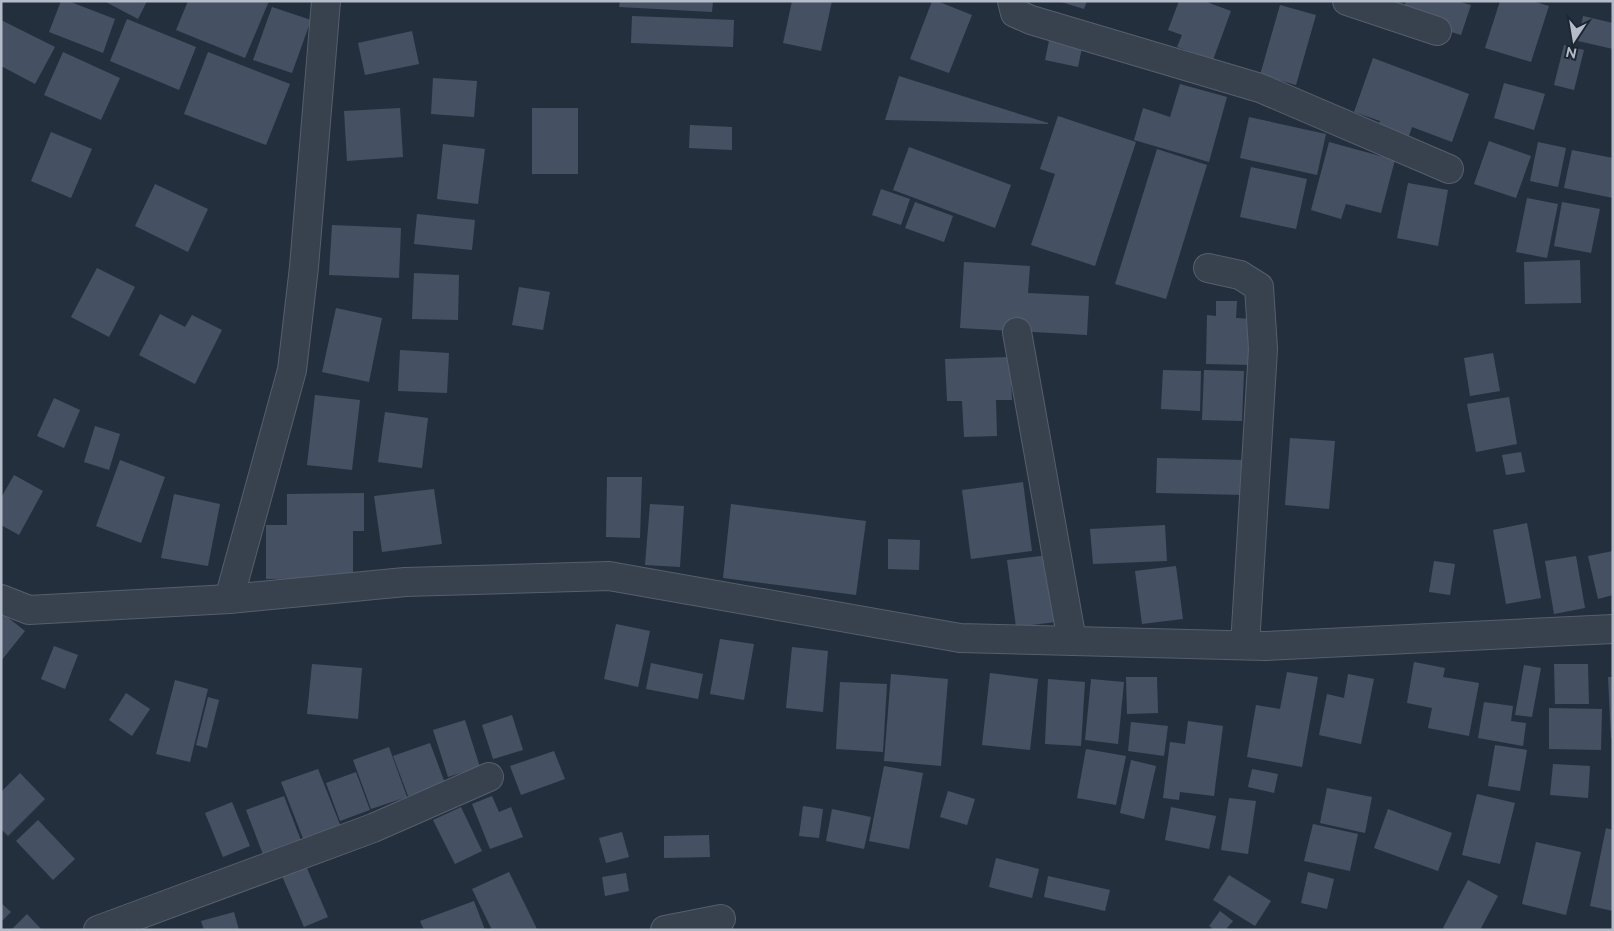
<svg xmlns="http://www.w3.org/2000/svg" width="1614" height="931" viewBox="0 0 1614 931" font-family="Raleway,sans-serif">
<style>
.building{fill:#455162}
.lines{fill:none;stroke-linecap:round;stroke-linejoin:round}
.minor-casing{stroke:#565f6c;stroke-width:30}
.minor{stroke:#38414e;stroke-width:28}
</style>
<rect width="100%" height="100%" fill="#242f3e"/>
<g class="building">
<path d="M61,1H68L115,19L103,53L49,32Z"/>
<path d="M104,1H147L138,19Z"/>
<path d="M188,1H269L245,58L176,30Z"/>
<path d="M620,1H713L712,12L619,7Z"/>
<path d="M792,1H832L821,51L783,43Z"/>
<path d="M932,1H937L972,15L949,73L910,59Z"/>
<path d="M1058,1H1087L1084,9Z"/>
<path d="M1179,1H1204L1231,11L1213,60L1177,47L1182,35L1168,30Z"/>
<path d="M1406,1H1457L1471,5L1461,35L1401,16Z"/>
<path d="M1500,1H1532L1549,6L1531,62L1485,48Z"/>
<path d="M1280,5L1316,15L1296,85L1260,75Z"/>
<path d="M272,7L311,20L292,73L253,60Z"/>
<path d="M632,16L734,20L733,47L631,43Z"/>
<path d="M1583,16L1613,23V49L1578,41Z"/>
<path d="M127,19L196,47L179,90L110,61Z"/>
<path d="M1,20L55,47L35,84L1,66Z"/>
<path d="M412,31L419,64L365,75L358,43Z"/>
<path d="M1050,36L1083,43L1078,67L1045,60Z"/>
<path d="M1564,45L1584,50L1574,90L1554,85Z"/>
<path d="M63,52L120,78L101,120L44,95Z"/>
<path d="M208,52L290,84L266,145L184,114Z"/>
<path d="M1373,58L1469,94L1452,142L1412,127L1407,142L1376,131L1380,121L1354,112Z"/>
<path d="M899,76L1048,123V124L885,120Z"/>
<path d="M433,78L477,81L474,117L431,114Z"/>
<path d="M1504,83L1545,94L1534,130L1494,118Z"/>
<path d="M1180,84L1227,97L1209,162L1134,140L1143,108L1170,117Z"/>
<path d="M400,108L403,157L347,161L344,111Z"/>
<rect x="532" y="108" width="46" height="66"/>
<path d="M1058,116L1136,142L1095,266L1031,245L1055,174L1040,169Z"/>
<path d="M1249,117L1326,134L1317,175L1240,158Z"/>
<path d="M690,125L732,127V150L689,148Z"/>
<path d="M51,132L92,149L71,198L31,181Z"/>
<path d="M1489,141L1531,156L1516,198L1474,184Z"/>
<path d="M1329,142L1395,160L1381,213L1346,204L1341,219L1311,210Z"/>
<path d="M1538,142L1566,148L1558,187L1530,181Z"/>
<path d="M443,144L485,149L478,204L437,199Z"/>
<path d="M909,147L1011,185L995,228L893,190Z"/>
<path d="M1157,149L1207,165L1166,299L1115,284Z"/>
<path d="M1572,150L1613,158V198L1564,188Z"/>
<path d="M1251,167L1307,179L1296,229L1240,217Z"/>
<path d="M1408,183L1448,190L1438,246L1397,238Z"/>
<path d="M155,184L208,209L188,252L135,226Z"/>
<path d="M881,189L910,199L901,225L872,215Z"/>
<path d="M1527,198L1558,204L1547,258L1516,252Z"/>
<path d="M915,202L953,216L944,242L905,228Z"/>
<path d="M1562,202L1600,209L1591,253L1554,246Z"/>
<path d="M417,214L475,220L472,250L414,244Z"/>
<path d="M332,225L401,228L399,278L329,275Z"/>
<path d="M1580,260L1581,303L1525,304L1524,262Z"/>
<path d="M964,262L1030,266L1028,293L1089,296L1087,335L960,328Z"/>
<path d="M97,268L135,287L109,337L71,317Z"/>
<path d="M414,273L459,275L458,320L412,319Z"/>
<path d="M519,287L550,292L543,330L512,325Z"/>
<path d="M1216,301H1237L1236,318L1253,319L1252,365L1206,364L1207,315L1216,316Z"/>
<path d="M336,308L382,318L369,382L322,372Z"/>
<path d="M160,314L185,327L192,315L222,330L195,384L139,355Z"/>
<path d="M400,350L449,353L447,393L398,391Z"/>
<path d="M1493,353L1500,391L1470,396L1464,358Z"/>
<path d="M1010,357L1012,400H996L997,436L964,437L962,401H947L945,359Z"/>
<path d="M1163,370L1201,371L1200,411L1161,409Z"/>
<path d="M1204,370L1244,371L1242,421L1202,420Z"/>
<path d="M315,395L360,400L352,470L307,465Z"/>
<path d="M1509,397L1517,444L1476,452L1467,404Z"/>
<path d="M54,398L80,410L64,448L37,436Z"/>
<path d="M385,412L428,418L422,468L378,462Z"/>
<path d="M95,426L120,434L109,470L84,462Z"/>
<path d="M1290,438L1335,441L1329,509L1285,505Z"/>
<path d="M1521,452L1525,472L1506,475L1502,455Z"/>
<path d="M1157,458L1246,460L1245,495L1156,493Z"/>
<path d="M120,460L165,477L141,543L96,526Z"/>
<path d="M14,475L43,491L19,535L1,525V498Z"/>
<path d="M607,477H642L640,538L606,537Z"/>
<path d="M1023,482L1032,551L971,559L962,490Z"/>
<path d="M434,489L442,544L382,552L374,496Z"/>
<path d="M364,493V531H353V578L266,579V525H287V494Z"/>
<path d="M174,494L220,504L208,566L161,558Z"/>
<path d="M650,504L684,506L680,567L645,565Z"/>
<path d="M731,504L866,521L856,595L723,578Z"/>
<path d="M1527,523L1541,598L1506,604L1493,530Z"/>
<path d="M1165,525L1167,561L1093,564L1090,529Z"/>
<path d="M888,539L920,540L919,570L888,569Z"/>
<path d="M1613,551V595L1598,599L1588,556Z"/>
<path d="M1048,555L1056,622L1016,627L1007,560Z"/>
<path d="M1576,556L1585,608L1554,614L1545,561Z"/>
<path d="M1434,561L1455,564L1450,595L1429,592Z"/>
<path d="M1176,566L1183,619L1142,624L1135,571Z"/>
<path d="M1,612L25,631L1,661Z"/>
<path d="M616,624L650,631L638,687L604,679Z"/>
<path d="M720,639L754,644L744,700L710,694Z"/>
<path d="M54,646L78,655L65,689L41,679Z"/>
<path d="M792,647L828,651L823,712L786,708Z"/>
<path d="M1414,662L1445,668L1443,677L1479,683L1469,736L1428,728L1432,708L1407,703Z"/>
<path d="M651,663L703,674L698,699L646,689Z"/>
<path d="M312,664L362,668L358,719L307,714Z"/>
<path d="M1554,664H1588L1589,704H1555Z"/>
<path d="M1524,665L1541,668L1532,717L1515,715Z"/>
<path d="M1287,672L1318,677L1302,767L1247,757L1256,705L1280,709Z"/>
<path d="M990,673L1038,679L1030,750L982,745Z"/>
<path d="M891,674L948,679L941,766L884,761Z"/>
<path d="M1348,674L1374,679L1361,744L1319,735L1327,694L1344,698Z"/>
<path d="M1126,677H1157L1158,713L1127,714Z"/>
<path d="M1608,677H1613V738H1611Z"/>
<path d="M1048,679L1085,682L1081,746L1045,744Z"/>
<path d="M1091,679L1124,682L1118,744L1085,740Z"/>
<path d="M175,680L208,689L190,762L156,754Z"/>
<path d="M840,682L887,684L883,752L836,749Z"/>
<path d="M126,693L150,709L132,736L109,720Z"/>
<path d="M208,697L219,700L207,748L196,745Z"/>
<path d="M1484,702L1513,706L1511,721L1526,723L1523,746L1478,738Z"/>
<path d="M1549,708L1602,709L1601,750L1549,749Z"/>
<path d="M512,715L523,750L493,759L482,725Z"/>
<path d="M465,720L480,767L448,777L433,730Z"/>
<path d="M1188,721L1223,726L1214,796L1180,792L1179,800L1163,798L1170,742L1185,744Z"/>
<path d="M1131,722L1168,726L1164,756L1128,751Z"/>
<path d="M430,743L445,783L408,796L393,756Z"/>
<path d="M1495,745L1527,750L1520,791L1488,786Z"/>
<path d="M389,747L407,797L371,809L353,760Z"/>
<path d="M1086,749L1126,756L1116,805L1077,798Z"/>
<path d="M554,751L565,779L521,795L510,766Z"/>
<path d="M1131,760L1156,766L1144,819L1120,813Z"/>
<path d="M1553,764L1590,766L1588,798L1550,795Z"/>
<path d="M884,766L923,773L909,849L869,841Z"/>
<path d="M318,769L341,827L304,841L281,782Z"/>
<path d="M1252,769L1278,774L1274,793L1248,787Z"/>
<path d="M356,772L370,810L340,821L326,783Z"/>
<path d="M20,773L45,799L8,836L1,829V792Z"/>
<path d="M1327,788L1372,797L1365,833L1320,823Z"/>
<path d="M948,791L975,799L967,825L940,817Z"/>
<path d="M1477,794L1515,803L1500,864L1462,855Z"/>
<path d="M284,796L302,843L264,857L246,810Z"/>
<path d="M492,796L499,812L511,807L523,837L490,849L472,804Z"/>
<path d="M1229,798L1256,801L1248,854L1221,850Z"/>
<path d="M232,802L250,846L223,857L205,813Z"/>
<path d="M803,806L823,809L819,838L799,836Z"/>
<path d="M461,807L482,851L455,864L433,820Z"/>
<path d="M1171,807L1216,816L1209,849L1165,840Z"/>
<path d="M832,809L871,817L864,849L826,841Z"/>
<path d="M1388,809L1452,833L1438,871L1374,848Z"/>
<path d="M38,820L75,859L53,880L16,841Z"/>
<path d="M1313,824L1358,834L1350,871L1304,861Z"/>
<path d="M1606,828L1613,830V911L1590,906Z"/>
<path d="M622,832L629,857L606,863L599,838Z"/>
<path d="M709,835L710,857L664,858V836Z"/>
<path d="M1536,842L1581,852L1566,915L1522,904Z"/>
<path d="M996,858L1039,869L1032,898L989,887Z"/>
<path d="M306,866L328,917L304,927L282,876Z"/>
<path d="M509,872L537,929L492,930L472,889Z"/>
<path d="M1308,872L1334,879L1327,909L1301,903Z"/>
<path d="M626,873L629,891L605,896L602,877Z"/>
<path d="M1229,875L1271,901L1255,926L1213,900Z"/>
<path d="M1048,876L1110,890L1105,911L1044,897Z"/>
<path d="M1468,880L1498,896L1480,930H1446L1443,928Z"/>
<path d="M474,901L485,930H424L420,921Z"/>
<path d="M1,903L11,912L1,922Z"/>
<path d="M1220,911L1233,921L1227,928L1229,930H1211L1212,928L1209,926Z"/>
<path d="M234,912L239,930H204L201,921Z"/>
<path d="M27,914L42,930H11Z"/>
</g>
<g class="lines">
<g class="minor-casing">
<g id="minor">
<path d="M1012,1L1015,13L1031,20L1260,88L1449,169"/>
<path d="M1347,1L1437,31"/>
<path d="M1208,268L1240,275L1259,287L1263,349L1245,645"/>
<path d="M1017,332L1072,641"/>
<path d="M1,599L29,610L229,599L405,582L609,576L960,638L1265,646L1613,629"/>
<path d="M229,599L292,370L304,267L326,1"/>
<path d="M98,930L373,828L489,777"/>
<path d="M665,930L721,919"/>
</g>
</g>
<use href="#minor" class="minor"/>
</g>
<rect width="1614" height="931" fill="none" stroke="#b4bcc9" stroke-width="5"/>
<g transform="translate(1574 40) rotate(192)" stroke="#1d2633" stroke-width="4" paint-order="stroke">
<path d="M0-4L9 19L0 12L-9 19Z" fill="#b4bcc9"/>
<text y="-8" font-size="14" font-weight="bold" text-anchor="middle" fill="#b4bcc9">N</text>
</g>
</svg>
